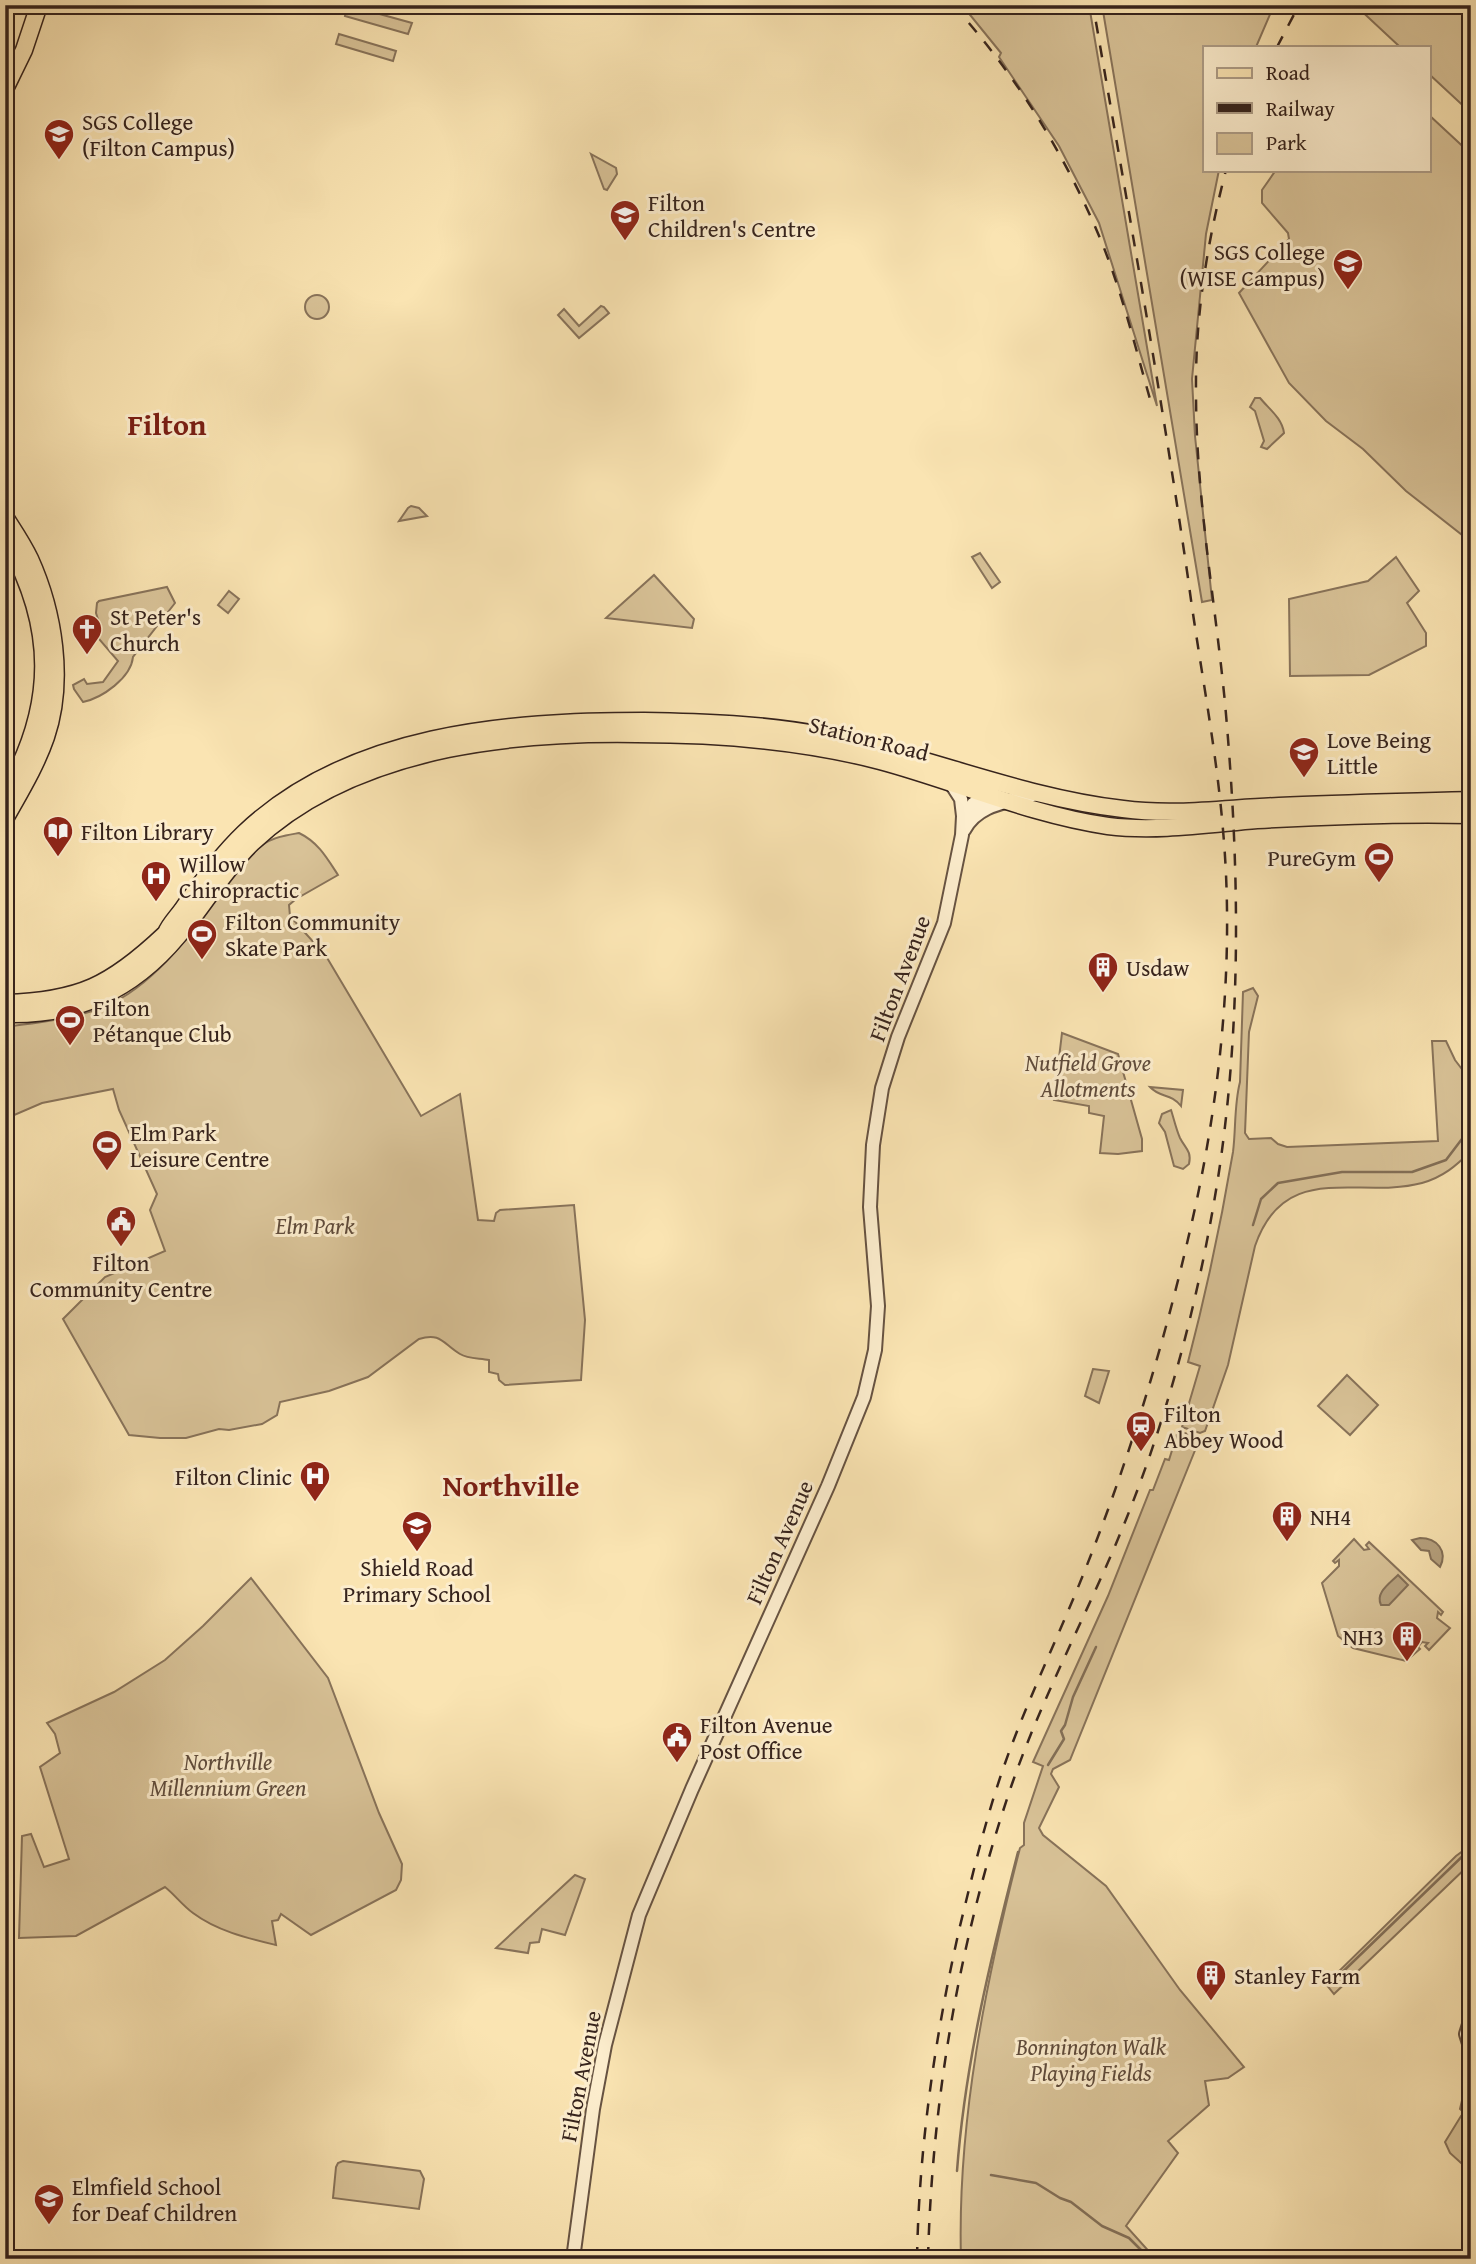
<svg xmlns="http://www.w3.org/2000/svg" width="1476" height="2264" viewBox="0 0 1476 2264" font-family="'Gentium Book Plus',serif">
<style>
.green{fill:#d9c398;stroke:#88735a;stroke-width:2}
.water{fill:#b7a27f;stroke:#836f57;stroke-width:2}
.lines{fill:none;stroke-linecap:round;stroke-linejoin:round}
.stream{stroke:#836f57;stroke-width:2.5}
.minor-casing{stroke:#675342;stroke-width:16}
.major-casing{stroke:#36231c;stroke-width:19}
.minor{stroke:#fcedcd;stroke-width:12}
.major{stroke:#fae4b2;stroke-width:16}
.rail{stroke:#36231c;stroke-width:2.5;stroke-dasharray:12 12;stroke-linecap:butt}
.labels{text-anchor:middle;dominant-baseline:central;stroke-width:6;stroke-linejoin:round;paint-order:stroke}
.poi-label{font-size:23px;fill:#36231c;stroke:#fcedcd;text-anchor:start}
.street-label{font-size:23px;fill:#36231c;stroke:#fcedcd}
.park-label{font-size:23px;font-style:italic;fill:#5f4b3b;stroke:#fcedcd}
.district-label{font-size:30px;font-weight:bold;fill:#7a1f14;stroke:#fcedcd}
</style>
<rect width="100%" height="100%" fill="#fae4b2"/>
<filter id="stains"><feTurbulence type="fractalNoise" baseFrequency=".00286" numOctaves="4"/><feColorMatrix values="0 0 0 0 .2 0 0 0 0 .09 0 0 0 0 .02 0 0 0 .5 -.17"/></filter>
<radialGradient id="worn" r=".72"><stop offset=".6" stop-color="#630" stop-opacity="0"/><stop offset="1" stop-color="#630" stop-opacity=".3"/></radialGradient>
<g class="green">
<path d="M347,5L412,23L408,34L345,16Z"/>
<path d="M962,5H1089L1157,406L1099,223L1059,146L999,57L1001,53Z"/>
<path d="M1102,5H1274L1256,47H1205V170H1219L1206,234L1192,379L1195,436L1212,600L1202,602Z"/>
<path d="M1355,5H1471V113L1429,74V47H1400Z"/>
<path d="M339,34L396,51L393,61L336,44Z"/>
<path d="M1429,115L1471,154V532L1466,538L1406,491L1363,449L1326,421L1289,383L1239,293L1289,239L1288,233L1262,203V190L1276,170H1429Z"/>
<path d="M591,154L616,168L617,174L607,190L604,189Z"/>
<circle cx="317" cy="307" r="12"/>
<path d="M601,306L604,307L609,313L579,338L558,315L564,309L579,326Z"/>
<path d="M1255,398H1260C1269,409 1282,418 1284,433L1267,449L1261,447L1264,441L1255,411L1250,407Z"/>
<path d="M411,506L419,508L427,516L399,521L408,508Z"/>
<path d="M980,553L1000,582L992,588L972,557Z"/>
<path d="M1396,557L1419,591L1407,603L1426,633V646L1369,675L1290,676L1289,599L1368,581Z"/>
<path d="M654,575L694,619L692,628L606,618Z"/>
<path d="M167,587L175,603L133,657C131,678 102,698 83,702L74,689L73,685L84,679L87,684L103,682L118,661L93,632V629L100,626L96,613L97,603L99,601Z"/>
<path d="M229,591L239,599L228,613L218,605Z"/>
<path d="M299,833C318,842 327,858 338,875L296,899L289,905L290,916L326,956L421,1116L460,1094L478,1220L494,1221L496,1213L500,1210L574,1205L585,1320L581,1380L505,1385L499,1380L498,1374L489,1372V1360C480,1358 468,1359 460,1354C443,1344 441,1332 419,1339L368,1377L329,1391L280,1402L277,1415L262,1424L229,1430L219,1429L186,1438H160L129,1435L63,1319L105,1277L165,1251L150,1210L157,1194L119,1110L113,1089L42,1103L5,1119V1027C46,1021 93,1018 128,994C152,978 172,957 189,935C213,903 232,868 264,844C273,837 288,835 299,833Z"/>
<path d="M1253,988L1258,996L1249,1032L1245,1133L1249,1139L1271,1138L1278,1144L1287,1147L1438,1141L1432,1041H1446L1455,1060L1471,1081V1151C1456,1166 1443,1177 1422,1183C1358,1200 1285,1159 1255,1246L1228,1365L1205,1431L1200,1433L1182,1427L1200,1366L1188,1362C1206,1293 1221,1223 1233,1152C1236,1129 1234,1105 1240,1082L1243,992Z"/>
<path d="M1062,1033L1118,1054L1142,1139V1151L1118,1154L1100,1153L1104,1116L1089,1113V1106L1054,1100Z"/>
<path d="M1150,1087L1183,1090L1181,1106C1171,1093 1160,1098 1150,1087Z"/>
<path d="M1171,1110C1174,1119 1176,1129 1180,1138C1185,1148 1192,1151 1189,1164L1183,1169L1174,1166L1165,1132L1159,1123L1162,1114Z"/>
<path d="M1093,1369L1109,1371L1099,1403L1085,1396Z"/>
<path d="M1347,1375L1378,1405L1350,1435L1318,1406Z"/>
<path d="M1178,1431L1200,1438L1070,1760L1053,1769L1051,1774L1059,1787L1039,1828L1043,1835L1106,1886L1180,1990L1244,2067L1228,2078L1205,2081L1209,2105L1168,2141L1178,2153L1126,2226L1153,2256H1169L1175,2259H961C957,2122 986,1980 1020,1848L1024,1845V1823L1043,1766L1033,1762L1108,1596L1150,1490H1153L1165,1459L1169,1460Z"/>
<path d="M1354,1539L1364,1550L1369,1549L1366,1545L1369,1542L1443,1612L1441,1615L1438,1612L1437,1618L1450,1628L1429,1650L1425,1646L1428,1643L1422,1642L1418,1647L1420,1649L1406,1661L1353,1648L1338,1636L1322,1583L1339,1566V1560L1335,1563L1333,1561Z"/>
<path d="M251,1578L328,1678L379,1813L402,1864L401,1880L396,1890L311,1935L281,1914L278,1920L272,1921L276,1945C247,1938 217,1931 193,1913C183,1906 175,1895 165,1887L76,1936L19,1938L22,1836L31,1834L44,1867L69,1859L40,1767L60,1753L55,1734L47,1723L114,1692L165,1660L203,1626Z"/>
<path d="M1471,1845V1863L1334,1994L1326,1984L1456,1856Z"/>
<path d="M575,1875L585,1879L565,1935L542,1929L539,1942L530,1943L528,1953L496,1948Z"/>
<path d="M1465,2088L1471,2091V2119L1460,2109Z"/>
<path d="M1461,2116L1471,2122V2172L1450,2153L1445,2142Z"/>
<path d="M343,2161L420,2171L424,2179L419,2209L333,2198L336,2167L338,2163Z"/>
</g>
<g class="water">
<path d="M1420,1538C1437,1538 1448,1551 1440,1567L1431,1559L1429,1551L1421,1550L1412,1540Z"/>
<path d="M1398,1575L1408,1585L1389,1605H1381C1375,1593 1389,1584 1398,1575Z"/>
</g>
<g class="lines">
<g class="stream">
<path d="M1253,1225L1261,1199L1278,1183L1342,1172H1412L1446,1160L1471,1127"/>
<path d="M1048,1765L1064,1739L1061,1731L1065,1725L1073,1697L1096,1647"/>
<path d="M1328,1986L1471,1848"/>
<path d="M957,2171C965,2063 991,1957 1018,1852"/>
<path d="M991,2175L1036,2183L1060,2198L1071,2202L1102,2226L1129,2238L1148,2257"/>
</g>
<g class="minor-casing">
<g id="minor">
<path d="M963,816L974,803L993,793"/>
<path d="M964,830C978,803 1010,802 1036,794"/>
<path d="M1471,2018L1466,2034L1471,2050"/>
<path d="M573,2259L593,2109L605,2045L639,1915L692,1789L828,1486L864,1397L875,1350L878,1306L870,1207L873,1145L882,1088L898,1037L944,923L962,835L963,816L961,799L950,782"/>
</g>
</g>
<g class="major-casing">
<g id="major">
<path d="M5,89L24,50L39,5"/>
<path d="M5,517C14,531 23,544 30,559C54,612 65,681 46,737C36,766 20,792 5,819"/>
<path d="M5,538C56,626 56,706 5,794"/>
<path d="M161,954C162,947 163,939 166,933C169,925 177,917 182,910C201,882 220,856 244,833C349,733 507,721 644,721C703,722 763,724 821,735C923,754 1019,797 1123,809C1175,816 1227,808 1279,806C1343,803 1407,802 1471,800"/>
<path d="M5,1003C79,1001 111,985 164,935"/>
<path d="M5,1014C77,1016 132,991 178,936C204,906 223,871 252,843C306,792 376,764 448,749C511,736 574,733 637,734C719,734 800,740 880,761C955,781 1031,815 1108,826C1156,832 1209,824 1257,820C1328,816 1400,813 1471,815"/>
</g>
</g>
<use href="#minor" class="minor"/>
<use href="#major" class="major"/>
<g class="rail">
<path d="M953,5C1017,75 1069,161 1104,248C1124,299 1137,354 1152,406"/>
<path d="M1277,47L1299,5"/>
<path d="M917,2259C919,2146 935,2036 960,1926C973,1873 985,1821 1003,1769C1027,1700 1060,1634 1087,1565C1134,1446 1170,1324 1197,1199C1222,1080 1234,952 1223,830C1216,745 1199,662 1188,578C1160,386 1126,196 1093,5"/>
<path d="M928,2259C932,2098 960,1936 1012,1784C1044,1692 1091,1607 1127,1517C1172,1404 1202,1285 1220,1165C1242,1010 1239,859 1225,703C1215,600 1196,497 1196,393C1195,317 1207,243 1226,170"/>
</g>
</g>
<defs>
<g id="university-pin" transform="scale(1.575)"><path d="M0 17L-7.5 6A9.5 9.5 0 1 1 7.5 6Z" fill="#8f2418" stroke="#fcedcd"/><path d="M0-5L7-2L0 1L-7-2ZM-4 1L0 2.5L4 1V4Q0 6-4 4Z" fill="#fff"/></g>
<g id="school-pin" transform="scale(1.575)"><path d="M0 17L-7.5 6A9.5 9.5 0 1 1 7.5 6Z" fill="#8f2418" stroke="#fcedcd"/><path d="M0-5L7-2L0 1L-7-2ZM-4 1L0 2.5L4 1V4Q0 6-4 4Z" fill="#fff"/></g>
<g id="church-pin" transform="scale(1.575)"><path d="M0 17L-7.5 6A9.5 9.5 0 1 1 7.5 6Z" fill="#8f2418" stroke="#fcedcd"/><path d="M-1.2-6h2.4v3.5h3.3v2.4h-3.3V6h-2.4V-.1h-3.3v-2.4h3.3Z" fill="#fff"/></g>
<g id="library-pin" transform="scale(1.575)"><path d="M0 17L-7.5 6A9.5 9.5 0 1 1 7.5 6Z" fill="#8f2418" stroke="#fcedcd"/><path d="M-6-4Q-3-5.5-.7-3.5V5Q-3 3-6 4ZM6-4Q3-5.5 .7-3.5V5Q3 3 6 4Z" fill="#fff"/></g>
<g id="stadium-pin" transform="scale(1.575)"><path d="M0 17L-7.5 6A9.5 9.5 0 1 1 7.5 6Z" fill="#8f2418" stroke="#fcedcd"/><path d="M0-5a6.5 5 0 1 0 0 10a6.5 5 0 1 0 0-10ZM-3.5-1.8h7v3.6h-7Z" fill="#fff"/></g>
<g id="hospital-pin" transform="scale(1.575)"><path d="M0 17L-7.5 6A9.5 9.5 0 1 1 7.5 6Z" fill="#8f2418" stroke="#fcedcd"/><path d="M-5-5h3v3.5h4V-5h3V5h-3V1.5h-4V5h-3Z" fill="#fff"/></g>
<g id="building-pin" transform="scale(1.575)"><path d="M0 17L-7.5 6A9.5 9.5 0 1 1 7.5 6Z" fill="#8f2418" stroke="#fcedcd"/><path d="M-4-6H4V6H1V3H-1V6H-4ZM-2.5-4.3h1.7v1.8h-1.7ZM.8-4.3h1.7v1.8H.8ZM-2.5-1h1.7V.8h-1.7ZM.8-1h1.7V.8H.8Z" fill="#fff"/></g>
<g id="civic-pin" transform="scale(1.575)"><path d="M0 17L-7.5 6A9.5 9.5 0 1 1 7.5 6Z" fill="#8f2418" stroke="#fcedcd"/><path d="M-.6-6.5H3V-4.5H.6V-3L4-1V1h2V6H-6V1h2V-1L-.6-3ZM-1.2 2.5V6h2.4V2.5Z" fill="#fff"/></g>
<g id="station-pin" transform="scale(1.575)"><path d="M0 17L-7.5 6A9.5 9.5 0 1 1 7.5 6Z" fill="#8f2418" stroke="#fcedcd"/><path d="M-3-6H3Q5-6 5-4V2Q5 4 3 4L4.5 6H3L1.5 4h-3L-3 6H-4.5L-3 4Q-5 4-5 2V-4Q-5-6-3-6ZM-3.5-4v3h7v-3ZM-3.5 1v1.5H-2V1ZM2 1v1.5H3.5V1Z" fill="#fff"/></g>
</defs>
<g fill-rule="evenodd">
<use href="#university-pin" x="59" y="134"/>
<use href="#school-pin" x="625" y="215"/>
<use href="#university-pin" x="1348" y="264"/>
<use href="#church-pin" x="87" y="629"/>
<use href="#school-pin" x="1304" y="752"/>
<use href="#library-pin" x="58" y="831"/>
<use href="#stadium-pin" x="1379" y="857"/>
<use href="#hospital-pin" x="156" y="876"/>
<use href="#stadium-pin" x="202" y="934"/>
<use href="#building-pin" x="1103" y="967"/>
<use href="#stadium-pin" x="70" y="1020"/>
<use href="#stadium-pin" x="107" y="1145"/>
<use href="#civic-pin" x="121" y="1221"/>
<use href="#station-pin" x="1141" y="1426"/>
<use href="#hospital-pin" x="315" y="1476"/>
<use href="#building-pin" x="1287" y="1516"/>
<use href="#school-pin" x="417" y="1526"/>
<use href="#building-pin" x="1407" y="1636"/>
<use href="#civic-pin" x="677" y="1737"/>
<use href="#building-pin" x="1211" y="1975"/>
<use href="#school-pin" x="49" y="2199"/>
</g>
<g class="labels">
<g class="poi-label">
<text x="82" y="121">SGS College<tspan x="82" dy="26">(Filton Campus)</tspan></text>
<text x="648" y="202">Filton<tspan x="648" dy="26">Children's Centre</tspan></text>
<text x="1325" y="251" text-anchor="end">SGS College<tspan x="1325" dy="26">(WISE Campus)</tspan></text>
<text x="110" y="616">St Peter's<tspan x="110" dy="26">Church</tspan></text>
<text x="1327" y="739">Love Being<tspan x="1327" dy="26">Little</tspan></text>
<text x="81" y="831">Filton Library</text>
<text x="1356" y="857" text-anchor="end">PureGym</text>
<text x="179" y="863">Willow<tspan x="179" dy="26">Chiropractic</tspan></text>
<text x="225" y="921">Filton Community<tspan x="225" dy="26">Skate Park</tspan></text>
<text x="1126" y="967">Usdaw</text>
<text x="93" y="1007">Filton<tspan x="93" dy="26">Pétanque Club</tspan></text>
<text x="130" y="1132">Elm Park<tspan x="130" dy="26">Leisure Centre</tspan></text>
<text x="121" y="1262" text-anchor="middle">Filton<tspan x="121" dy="26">Community Centre</tspan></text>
<text x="1164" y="1413">Filton<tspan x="1164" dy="26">Abbey Wood</tspan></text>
<text x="292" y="1476" text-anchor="end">Filton Clinic</text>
<text x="1310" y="1516">NH4</text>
<text x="417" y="1567" text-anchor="middle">Shield Road<tspan x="417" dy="26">Primary School</tspan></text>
<text x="1384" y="1636" text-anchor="end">NH3</text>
<text x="700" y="1724">Filton Avenue<tspan x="700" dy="26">Post Office</tspan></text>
<text x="1234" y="1975">Stanley Farm</text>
<text x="72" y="2186">Elmfield School<tspan x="72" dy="26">for Deaf Children</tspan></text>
</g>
<g class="street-label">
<text transform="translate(869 738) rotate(14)">Station Road</text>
<text transform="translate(899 978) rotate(-69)">Filton Avenue</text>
<text transform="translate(779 1542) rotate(-66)">Filton Avenue</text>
<text transform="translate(580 2076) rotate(-79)">Filton Avenue</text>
</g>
<g class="park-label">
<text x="1088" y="1062">Nutfield Grove<tspan x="1088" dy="26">Allotments</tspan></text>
<text x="315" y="1225">Elm Park</text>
<text x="228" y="1761">Northville<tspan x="228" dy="26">Millennium Green</tspan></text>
<text x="1091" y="2046">Bonnington Walk<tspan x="1091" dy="26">Playing Fields</tspan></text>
</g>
<g class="district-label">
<text x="167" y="424">Filton</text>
<text x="511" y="1485">Northville</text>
</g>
</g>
<rect width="1476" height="2264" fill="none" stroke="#fae4b2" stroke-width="28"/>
<rect x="7" y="7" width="1462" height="2250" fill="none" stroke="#36231c" stroke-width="3.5"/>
<rect x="14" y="14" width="1448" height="2236" fill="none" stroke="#36231c" stroke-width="2"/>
<rect x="1203" y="46" width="228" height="126" fill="#fcedcd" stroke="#ad9c86" stroke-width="2"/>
<rect x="1217" y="68" width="35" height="10" fill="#fae4b2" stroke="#ad9c86" stroke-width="2"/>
<text x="1266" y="80" font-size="21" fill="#36231c">Road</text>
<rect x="1217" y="103" width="35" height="10" fill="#36231c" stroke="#ad9c86" stroke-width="2"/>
<text x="1266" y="116" font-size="21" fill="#36231c">Railway</text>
<rect x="1217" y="133" width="35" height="21" fill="#d9c398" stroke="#ad9c86" stroke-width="2"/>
<text x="1266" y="150" font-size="21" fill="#36231c">Park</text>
<rect width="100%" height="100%" filter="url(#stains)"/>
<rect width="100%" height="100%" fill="url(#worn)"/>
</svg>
